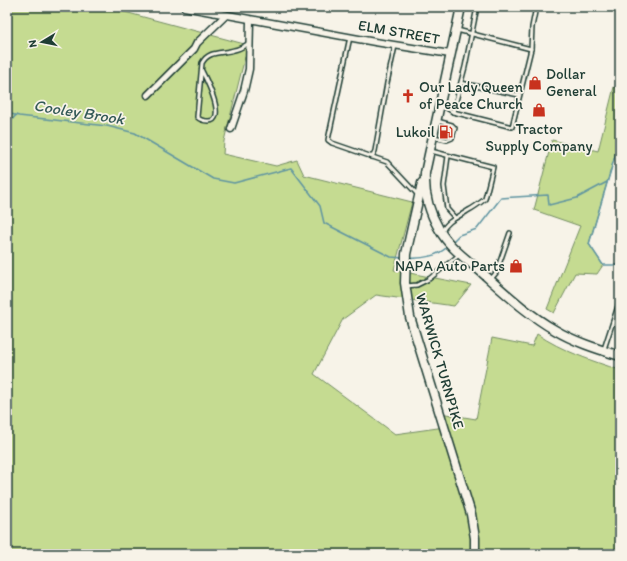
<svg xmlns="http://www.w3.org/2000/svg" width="627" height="561" viewBox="0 0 627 561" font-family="Itim,sans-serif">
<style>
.green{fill:#c5db91;stroke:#728c62}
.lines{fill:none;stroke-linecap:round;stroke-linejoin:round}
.stream{stroke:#5e94a1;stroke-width:1.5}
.lane-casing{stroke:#1f3d34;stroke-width:6}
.street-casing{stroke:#1f3d34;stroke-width:9}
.secondary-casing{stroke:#1f3d34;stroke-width:11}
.lane{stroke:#f7f3e8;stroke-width:3}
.street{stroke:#f7f3e8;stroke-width:6}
.secondary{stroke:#f7f3e8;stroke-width:8}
.labels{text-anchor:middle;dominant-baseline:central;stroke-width:3.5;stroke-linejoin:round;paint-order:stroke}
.street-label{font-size:15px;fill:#1f3d34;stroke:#f7f3e8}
.poi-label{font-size:15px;fill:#1f3d34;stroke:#f7f3e8;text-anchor:start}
.water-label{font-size:16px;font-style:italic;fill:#345a58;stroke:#f7f3e8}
</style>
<rect width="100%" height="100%" fill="#f7f3e8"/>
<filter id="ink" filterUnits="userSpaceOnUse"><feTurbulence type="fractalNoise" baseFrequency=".025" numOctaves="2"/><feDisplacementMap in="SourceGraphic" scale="8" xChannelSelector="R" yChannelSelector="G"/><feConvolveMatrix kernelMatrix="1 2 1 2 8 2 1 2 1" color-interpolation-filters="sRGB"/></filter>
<g filter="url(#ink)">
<g class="green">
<path d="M7,7H106L248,45L224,141L223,154L276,166L297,160L304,175L412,202L394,270L471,285L454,306L376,295L343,319L314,374L395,434L445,427L440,413L476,419L492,338L532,346L537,334C562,351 592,361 620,370V554H7Z"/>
<path d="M614,87L620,89V158L615,156L589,244L603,265L597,274L575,273L554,313L547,309L580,226L534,210L552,140L598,151Z"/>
</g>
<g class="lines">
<g class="stream">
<path d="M7,113L19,116L107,126L135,133L213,179L234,183L291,168L320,206L324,223L391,257L404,258"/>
<path d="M7,126L16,115"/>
<path d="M620,132L615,156L589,244L603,265H620"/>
<path d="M452,242L459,235L477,229L501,198L548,195L549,205L577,198L607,182"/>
<path d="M409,258C422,259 439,256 448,246"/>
<path d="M7,268L9,278L7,285"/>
<path d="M620,455L618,467L620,475"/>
</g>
<g class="lane-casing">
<g id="lane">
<path d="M457,30L531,49"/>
<path d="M350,37L328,140L332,143L387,162L417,194"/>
<path d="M202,71C206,79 228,122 208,121C204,121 200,120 197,117L202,63C209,50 222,54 234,50C240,49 244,46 249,43"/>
<path d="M461,83L519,95"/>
<path d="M440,104L453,112L512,127L531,49L532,27L536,7"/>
<path d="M453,112L465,67L477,7"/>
<path d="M434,137L447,140L452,138L455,128L452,125L437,121"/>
<path d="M431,151L493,167L485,199C480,203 475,207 469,210C459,217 447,220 442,232"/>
<path d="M448,156L444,186L447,209L455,218"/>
<path d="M372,157L375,151L387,83L395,46"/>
<path d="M491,279L496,273L510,233"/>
<path d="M406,286L417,285L429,279L459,255"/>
<path d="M604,349L620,300"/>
<path d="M618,355L620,348"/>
</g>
</g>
<g class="street-casing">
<g id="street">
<path d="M184,7L375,42L450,54"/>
<path d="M148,95L194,49L197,43L226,15"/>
<path d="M231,129L244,91L249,69L250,20"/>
</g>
</g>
<g class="secondary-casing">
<g id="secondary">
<path d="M461,7L425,173C424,192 429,212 439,229C448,246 465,258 479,270C503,291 527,314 555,330C575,342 598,349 620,356"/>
<path d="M422,183L406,254L405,283L410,317L471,514L475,538V554"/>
</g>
</g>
<use href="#lane" class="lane"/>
<use href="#street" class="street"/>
<use href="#secondary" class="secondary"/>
</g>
</g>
<defs>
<g id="shop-bare" transform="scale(1.08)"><path d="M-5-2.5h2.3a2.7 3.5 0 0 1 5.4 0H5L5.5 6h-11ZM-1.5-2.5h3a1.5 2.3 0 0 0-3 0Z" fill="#c8321e" stroke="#f7f3e8" stroke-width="2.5" paint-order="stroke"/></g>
<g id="church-bare" transform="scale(1.08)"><path d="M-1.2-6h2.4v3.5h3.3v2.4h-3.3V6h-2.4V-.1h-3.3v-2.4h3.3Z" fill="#c8321e" stroke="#f7f3e8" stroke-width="2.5" paint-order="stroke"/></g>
<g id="fuel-bare" transform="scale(1.08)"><path d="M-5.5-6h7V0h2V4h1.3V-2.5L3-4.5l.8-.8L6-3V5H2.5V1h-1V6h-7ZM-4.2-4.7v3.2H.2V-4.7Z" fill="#c8321e" stroke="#f7f3e8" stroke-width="2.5" paint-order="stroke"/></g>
</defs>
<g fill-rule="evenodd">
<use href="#shop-bare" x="535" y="83"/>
<use href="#church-bare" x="408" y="96"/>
<use href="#shop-bare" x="539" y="110"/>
<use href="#fuel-bare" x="446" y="132"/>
<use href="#shop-bare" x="516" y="266"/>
</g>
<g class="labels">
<g class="street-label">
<text transform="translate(399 32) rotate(10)">ELM STREET</text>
<text transform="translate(440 361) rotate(74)">WARWICK TURNPIKE</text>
</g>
<g class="poi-label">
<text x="546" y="74">Dollar<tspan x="546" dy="17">General</tspan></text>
<text x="419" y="87">Our Lady Queen<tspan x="419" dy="17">of Peace Church</tspan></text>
<text x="539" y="129" text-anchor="middle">Tractor<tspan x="539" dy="17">Supply Company</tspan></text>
<text x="435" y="132" text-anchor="end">Lukoil</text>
<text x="505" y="266" text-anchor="end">NAPA Auto Parts</text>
</g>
<g class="water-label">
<text transform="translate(79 112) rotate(9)">Cooley Brook</text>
</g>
</g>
<rect width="627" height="561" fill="none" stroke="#f7f3e8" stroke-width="24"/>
<rect x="12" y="12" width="603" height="537" fill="none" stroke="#1f3d34" stroke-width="1.5" filter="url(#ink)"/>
<g transform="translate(42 42) rotate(260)" stroke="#f7f3e8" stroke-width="3" paint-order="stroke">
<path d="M0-3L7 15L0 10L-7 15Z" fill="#1f3d34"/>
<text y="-6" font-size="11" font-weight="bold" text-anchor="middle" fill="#1f3d34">N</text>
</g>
</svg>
